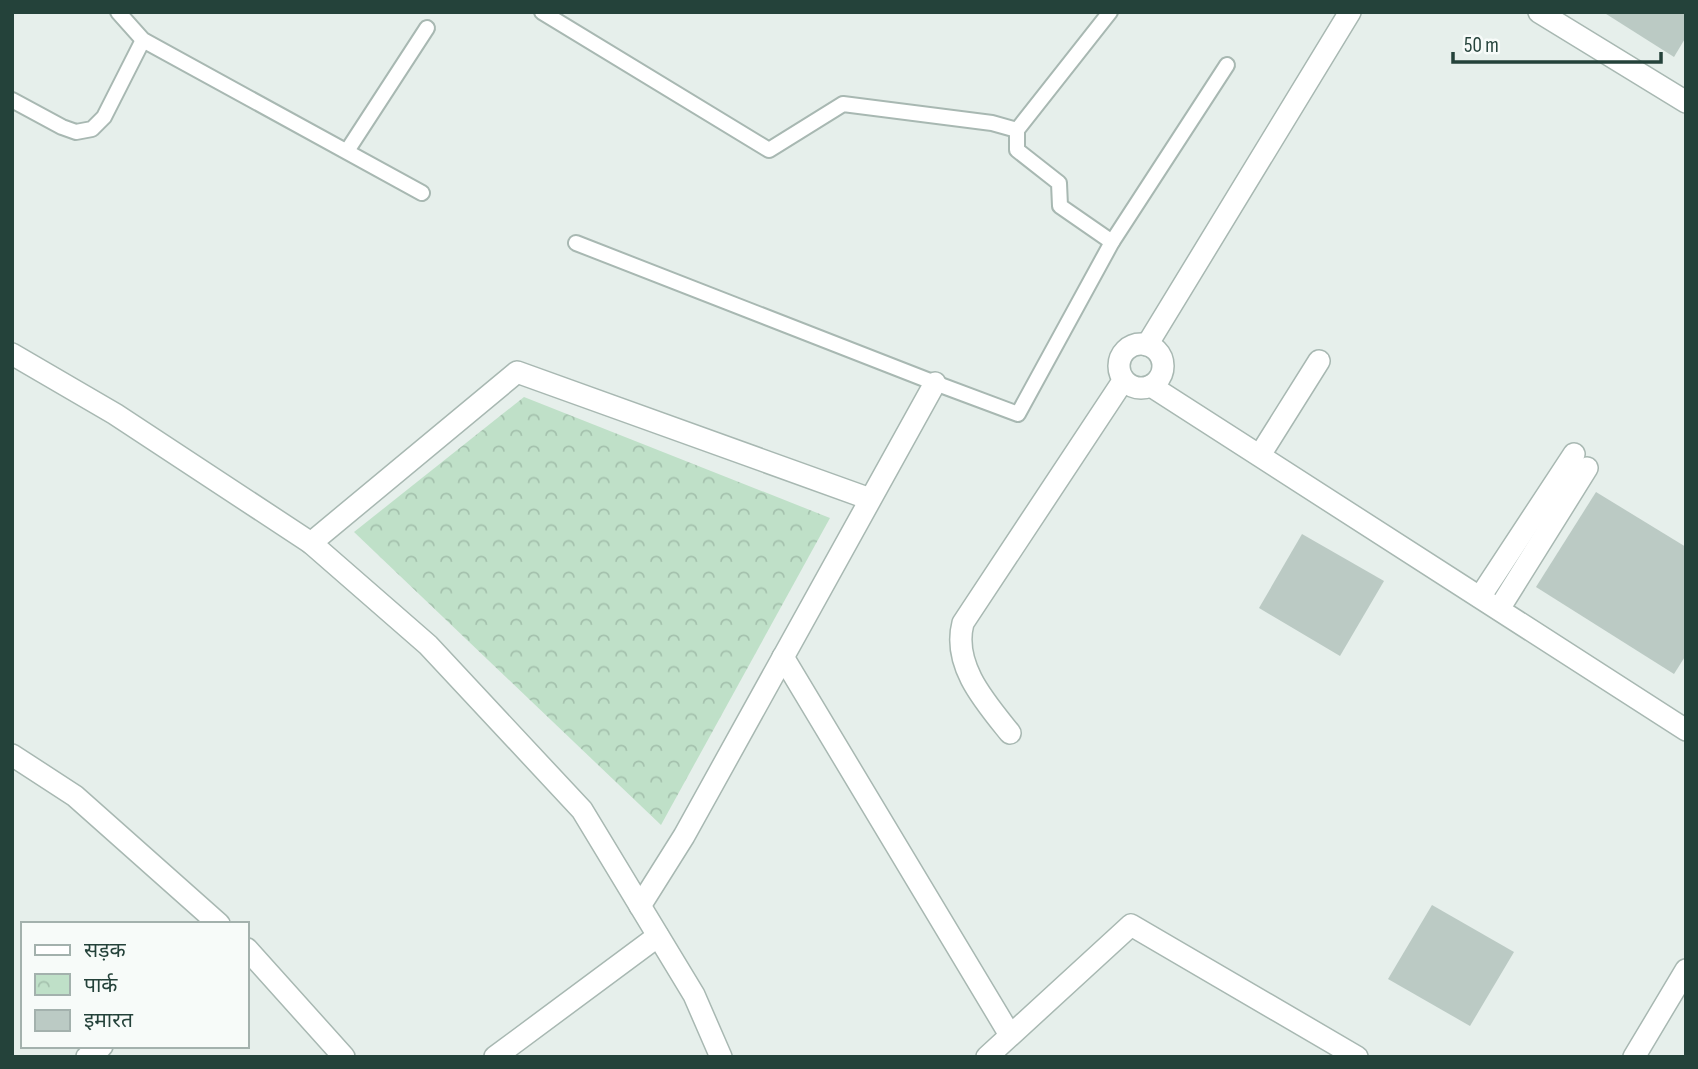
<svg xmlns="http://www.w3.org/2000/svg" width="1698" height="1069" viewBox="0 0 1698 1069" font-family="'Sofia Sans Condensed','Noto Sans Devanagari',sans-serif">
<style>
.park{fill:url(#park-crowns)}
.building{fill:#bbcac4}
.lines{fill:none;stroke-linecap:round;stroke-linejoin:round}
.lane-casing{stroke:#a8b8b2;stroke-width:18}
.street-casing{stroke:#a8b8b2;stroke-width:24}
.lane{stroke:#fff;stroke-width:14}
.street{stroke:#fff;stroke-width:21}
</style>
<defs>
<pattern id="park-crowns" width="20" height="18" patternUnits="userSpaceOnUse" patternTransform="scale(1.75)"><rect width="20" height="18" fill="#bfe0c8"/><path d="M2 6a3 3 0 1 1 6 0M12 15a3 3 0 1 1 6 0" fill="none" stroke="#a4c1ad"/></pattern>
</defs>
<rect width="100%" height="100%" fill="#e6efeb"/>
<path class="park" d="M524,397L830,518L661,825L354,532Z"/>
<g class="building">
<path d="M1603,12H1686V37L1674,57Z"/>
<path d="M1596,492L1686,547V655L1674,674L1536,587Z"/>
<path d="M1302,534L1384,581L1340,656L1259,608Z"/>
<path d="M1432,905L1514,952L1470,1026L1388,979Z"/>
</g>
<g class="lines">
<g class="lane-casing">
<g id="lane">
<path d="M118,12L143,40L422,193"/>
<path d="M542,12L769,150L843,104L992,123L1017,130"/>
<path d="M12,100L62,127L76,132L92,129L104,117L143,40"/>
<path d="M347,151L427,28"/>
<path d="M1112,242L1227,65"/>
<path d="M576,243L935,383L1018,414L1112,242L1060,206L1059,183L1017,150V130L1110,12"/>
</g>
</g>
<g class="street-casing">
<g id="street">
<path d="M1539,12L1686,102"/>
<circle cx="1141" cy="366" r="22"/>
<path d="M1147,345L1350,12"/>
<path d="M12,354L115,414L311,543L428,645L582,810L694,995L721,1057"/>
<path d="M1151,386L1686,730"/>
<path d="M1260,455L1319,361"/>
<path d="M311,543L517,372L870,499"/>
<path d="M1480,597L1574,454"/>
<path d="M1499,609L1587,468"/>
<path d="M783,657L1010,1035"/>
<path d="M1010,733C985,702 952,665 963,623L1123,381"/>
<path d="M12,755L75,796L219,924"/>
<path d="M640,906L684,836L935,383"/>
<path d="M247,949L344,1057"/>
<path d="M87,1057L102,1046"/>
<path d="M495,1057L658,936"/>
<path d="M987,1057L1131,925L1357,1057"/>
<path d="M1634,1057L1686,970"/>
</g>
</g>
<use href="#lane" class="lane"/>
<use href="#street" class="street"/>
</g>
<rect width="1698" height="1069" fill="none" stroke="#24423a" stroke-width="28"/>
<rect x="21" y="922" width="228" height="126" fill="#f7fbf9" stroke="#a3b1ad" stroke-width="2"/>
<rect x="35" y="945" width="35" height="10" fill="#ffffff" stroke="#a3b1ad" stroke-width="2"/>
<text x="84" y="957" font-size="21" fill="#24423a">सड़क</text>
<rect x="35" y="974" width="35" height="21" fill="url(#park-crowns)" stroke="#a3b1ad" stroke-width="2"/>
<text x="84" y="992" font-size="21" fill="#24423a">पार्क</text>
<rect x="35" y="1010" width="35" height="21" fill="#bbcac4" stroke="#a3b1ad" stroke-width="2"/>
<text x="84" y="1027" font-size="21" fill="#24423a">इमारत</text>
<path d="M1453 52v10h208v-10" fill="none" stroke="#24423a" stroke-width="3.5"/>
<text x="1464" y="52" font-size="21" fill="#24423a" stroke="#f7fbf9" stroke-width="5" paint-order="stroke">50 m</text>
</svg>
